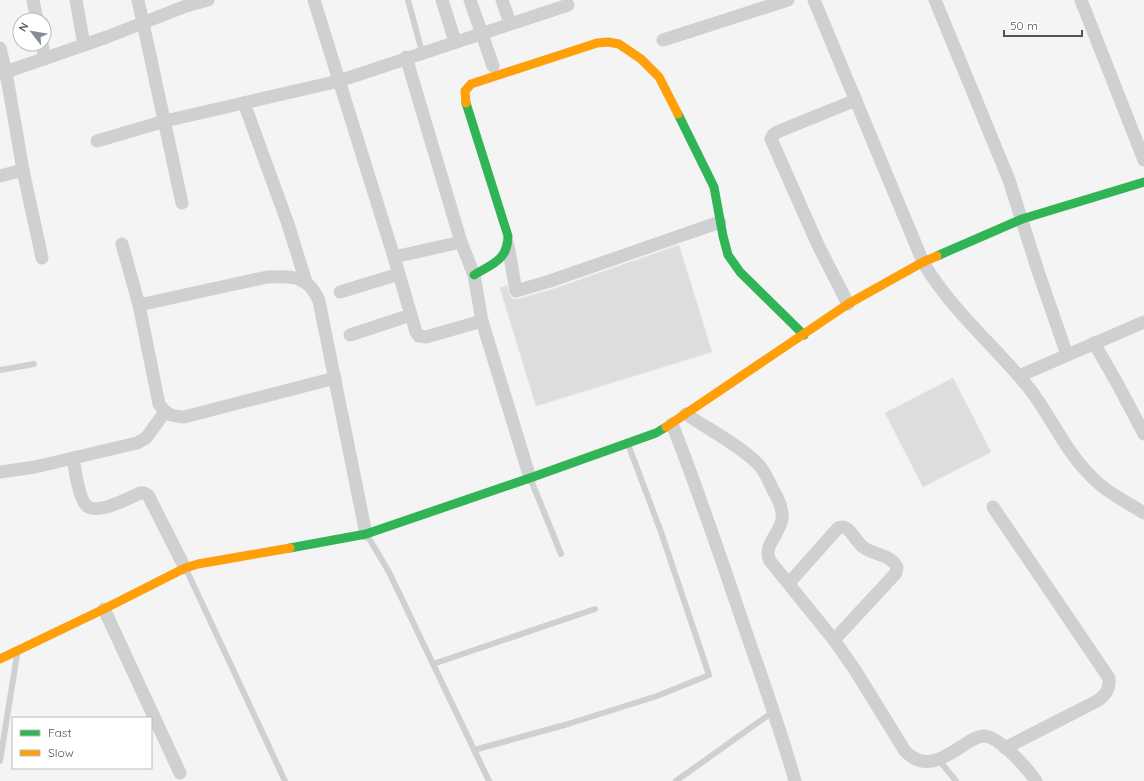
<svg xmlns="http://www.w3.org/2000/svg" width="1144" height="781" viewBox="0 0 1144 781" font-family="Quicksand,sans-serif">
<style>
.building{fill:#ddddde;stroke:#e5e6e7}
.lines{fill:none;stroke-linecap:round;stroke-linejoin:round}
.lane{stroke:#ced0d2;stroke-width:6}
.street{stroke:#ced0d2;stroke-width:13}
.fast{stroke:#30b455;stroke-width:9}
.slow{stroke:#ff9f0a;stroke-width:9}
</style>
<rect width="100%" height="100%" fill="#f4f4f4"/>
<g class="building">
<path d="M679,245L712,352L536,406L500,288L507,285L510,296L513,299H518L553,289Z"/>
<path d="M953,378L991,452L923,487L885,413Z"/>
</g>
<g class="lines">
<g class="lane">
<path d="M408,0L422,52"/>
<path d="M0,370L34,364"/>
<path d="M531,480L561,554"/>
<path d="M367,535L389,572L489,781"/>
<path d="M186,569L285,781"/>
<path d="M433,664L595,609"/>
<path d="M474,750L568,724L657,696L709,675L661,532L628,444"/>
<path d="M938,759L956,781"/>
<path d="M0,761L17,655"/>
<path d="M676,781L774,711"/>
</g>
<g class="street">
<path d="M33,0L37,20"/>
<path d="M76,0L84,45"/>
<path d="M138,0L182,203"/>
<path d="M314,0L394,257L416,332L419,336L426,337L482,321"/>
<path d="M442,0L455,41"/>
<path d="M470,0L493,66"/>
<path d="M502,0L510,23"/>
<path d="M814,0L923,262C951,310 994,345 1029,388C1050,415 1065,450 1089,474C1104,491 1125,501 1144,513"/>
<path d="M935,0L1009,180L1038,271L1067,355"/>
<path d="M1081,0L1144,160"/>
<path d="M663,40L788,0"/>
<path d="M42,44L45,59"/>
<path d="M0,48L6,72L23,170L42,258"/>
<path d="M406,57L461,242L474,275L482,321L530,478"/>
<path d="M0,74L107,37L186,6L208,0"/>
<path d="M244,103L288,224L306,282"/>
<path d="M97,141L165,121L339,81L568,5"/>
<path d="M0,176L23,170"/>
<path d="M122,244L139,305L159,404C167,415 171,416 184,417L335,378"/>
<path d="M508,245L516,291L550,281L720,222"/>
<path d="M394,257L461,242"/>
<path d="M340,292L399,274"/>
<path d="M848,304L818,245L771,139L773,135L777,132L856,100"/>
<path d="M139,305L267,277C292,276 308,275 319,301L366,534"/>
<path d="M350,335L411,315"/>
<path d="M1094,343L1117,383L1144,434"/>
<path d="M1019,376L1144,322"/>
<path d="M686,414C708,429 739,445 757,463C765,471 769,481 773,490C778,498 783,509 782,519C780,534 762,546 770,561L834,640L855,670L905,751C927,774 949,754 970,741C974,739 978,736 984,736C1000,737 1027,768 1036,781"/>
<path d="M672,424C698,489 720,556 743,623C761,676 780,727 795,781"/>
<path d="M73,458C75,469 79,500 87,506C98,515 129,498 140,493H144L148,495L185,568"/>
<path d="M0,472L35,467L137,443L146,438L165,412"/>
<path d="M993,507L1109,678C1110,689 1106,695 1097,701L1005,748"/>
<path d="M789,583L838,528C849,523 855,541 863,547C873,555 890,554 897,567L896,573L834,640"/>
<path d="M104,609L180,773"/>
</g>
<g class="fast">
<path d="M466,103L508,236C508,260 492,264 474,275"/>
<path d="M678,114L714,187L723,236L728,255L740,272L804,335"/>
<path d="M937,256L1022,219L1144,182"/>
<path d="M290,548L366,534L530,478L656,433L666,427"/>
</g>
<g class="slow">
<path d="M466,103L465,91L471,84L597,43L608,42L619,44L641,59L659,77L678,114"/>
<path d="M666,427L848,304L923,262L937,256"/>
<path d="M0,659L104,609L185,568L198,564L290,548"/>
</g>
</g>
<rect x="12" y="717" width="140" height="52" fill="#ffffff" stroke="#b7bbc0"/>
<rect x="20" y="730" width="20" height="6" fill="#30b455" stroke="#b7bbc0"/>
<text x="48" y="737" font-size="12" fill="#4a5661">Fast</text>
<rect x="20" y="750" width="20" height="6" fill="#ff9f0a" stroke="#b7bbc0"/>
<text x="48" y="757" font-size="12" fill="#4a5661">Slow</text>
<g transform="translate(32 32) rotate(301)"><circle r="19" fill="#ffffff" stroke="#b7bbc0"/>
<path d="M0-3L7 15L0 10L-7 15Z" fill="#868d94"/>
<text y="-6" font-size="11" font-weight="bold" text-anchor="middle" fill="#4a5661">N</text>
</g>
<path d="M1004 30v6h78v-6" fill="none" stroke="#4a5661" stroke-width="2"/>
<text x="1010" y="30" font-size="12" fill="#4a5661" stroke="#ffffff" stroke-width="3" paint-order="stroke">50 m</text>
</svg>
